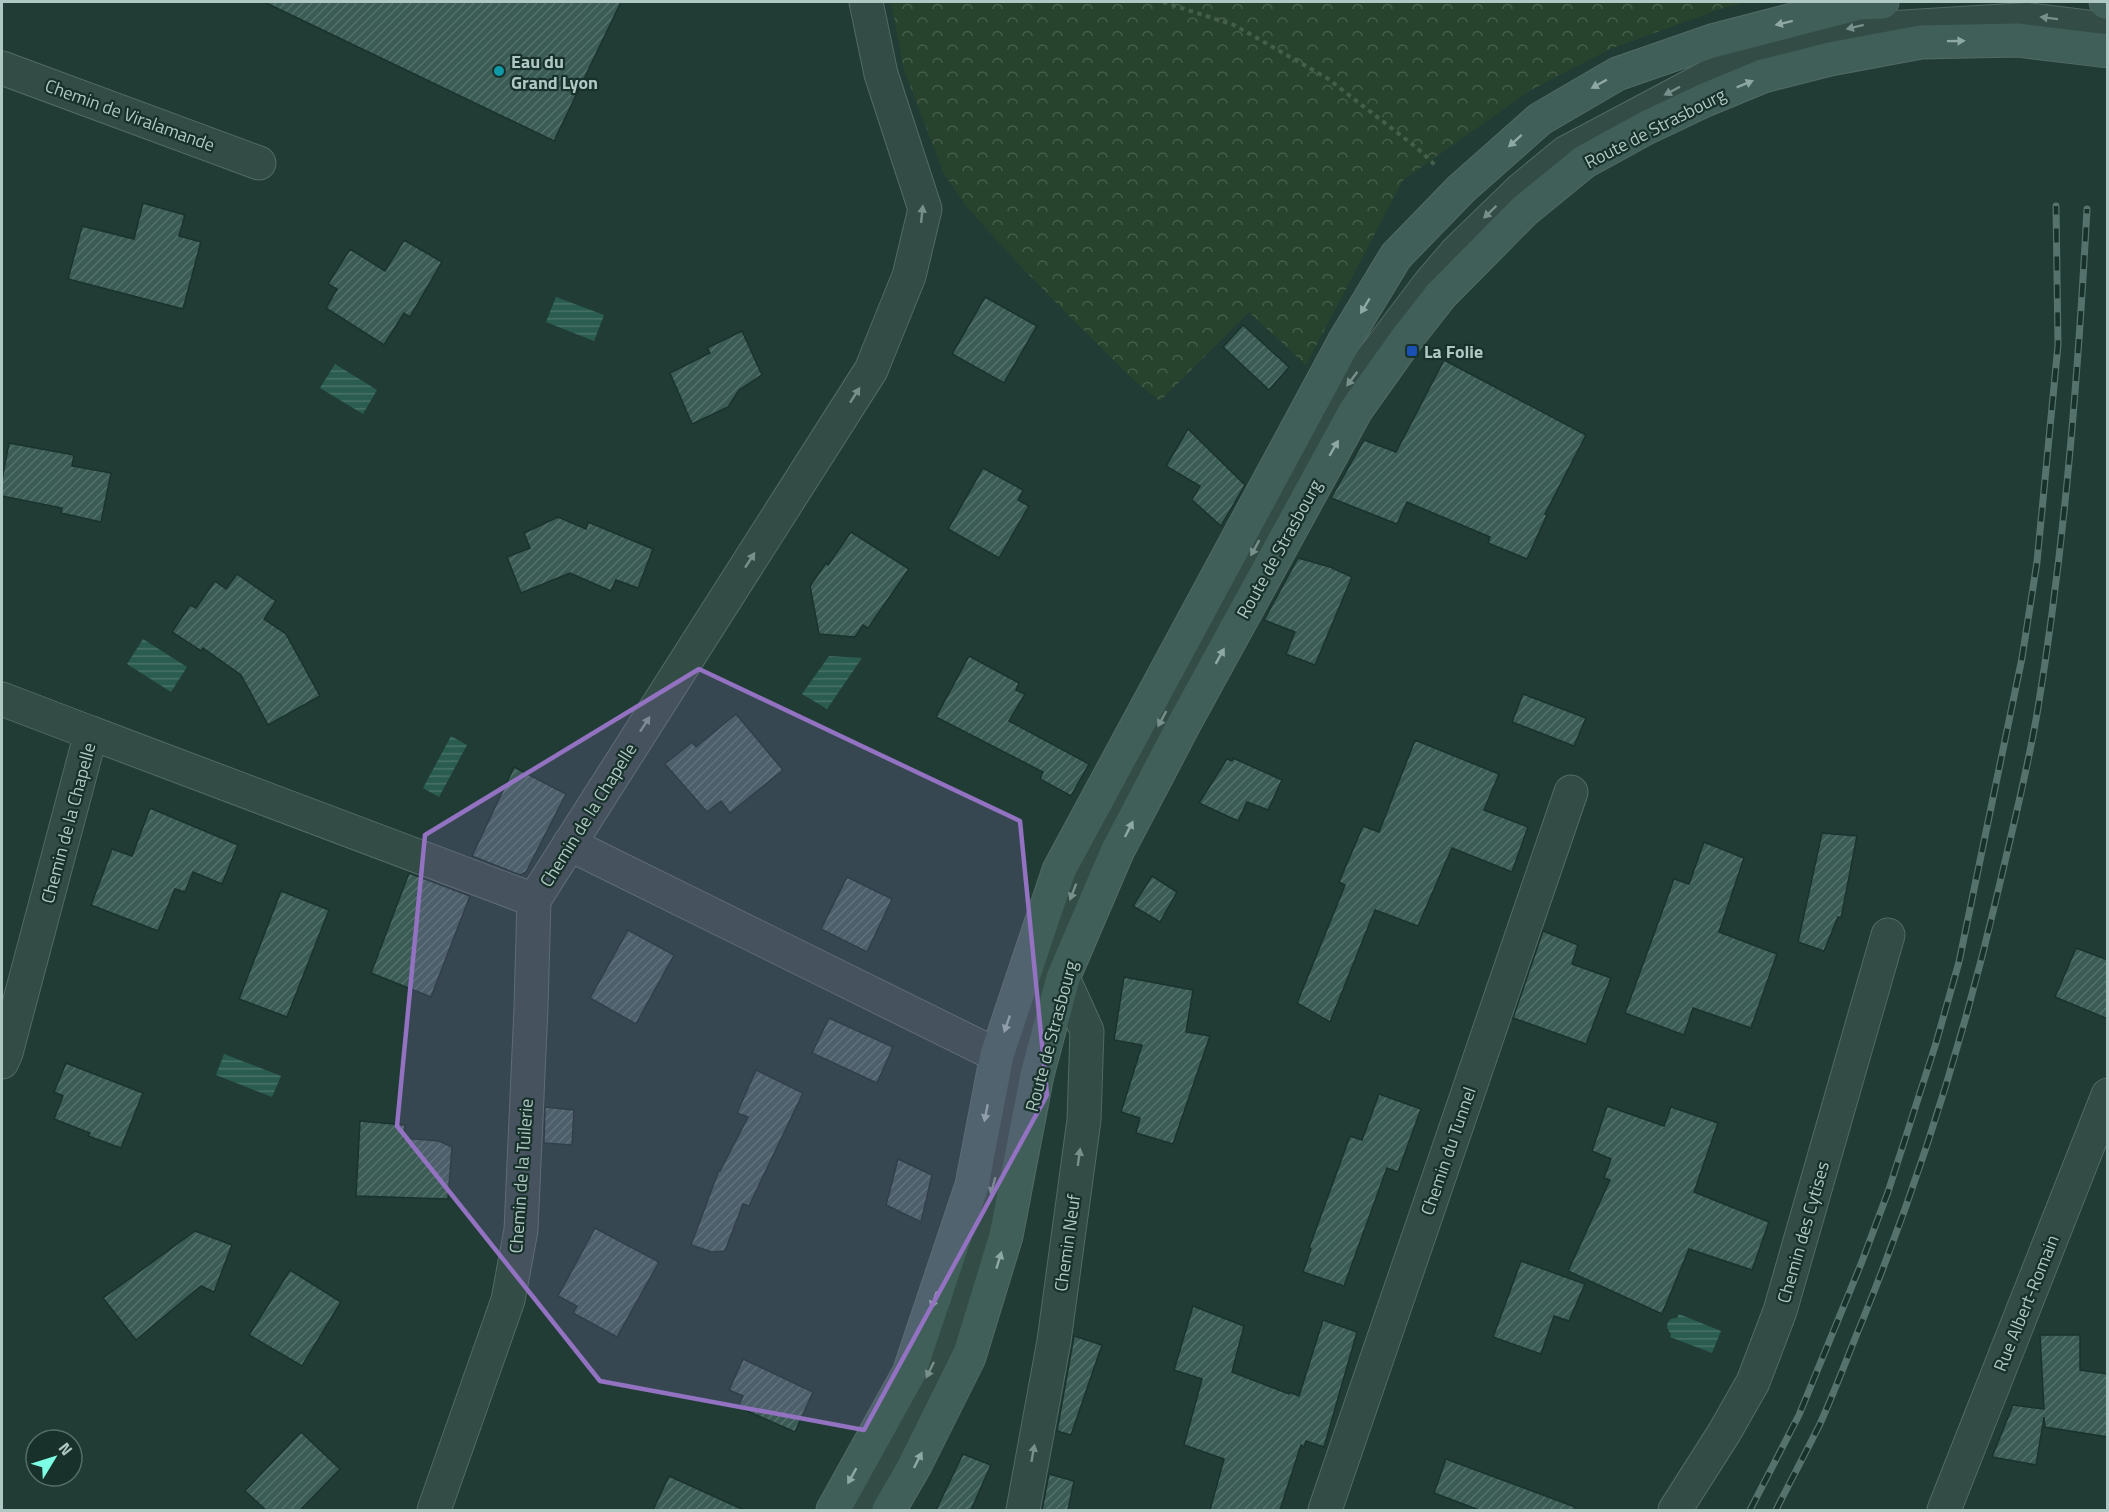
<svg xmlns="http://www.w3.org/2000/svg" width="2109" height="1512" viewBox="0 0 2109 1512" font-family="'Titillium Web',sans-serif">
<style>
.forest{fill:url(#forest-crowns)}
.water{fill:url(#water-rules)}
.building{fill:url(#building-hatch);stroke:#1b332d;stroke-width:1.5}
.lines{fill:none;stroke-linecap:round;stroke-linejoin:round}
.lane-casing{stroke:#526a64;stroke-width:26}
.street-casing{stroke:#526a64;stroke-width:35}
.secondary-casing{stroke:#526a64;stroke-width:35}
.path{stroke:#445e4b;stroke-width:4;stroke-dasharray:4.5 4.5;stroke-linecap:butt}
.lane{stroke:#344c46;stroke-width:24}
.street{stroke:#344c46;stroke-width:33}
.secondary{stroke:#415f59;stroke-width:33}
.rail-casing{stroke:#55736c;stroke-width:7}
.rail{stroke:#19312b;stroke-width:4.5;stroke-dasharray:14;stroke-linecap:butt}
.oneway{fill:#78908b}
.oneway2{fill:#8ea8a3}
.marked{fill:#9272c1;fill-opacity:0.2;stroke:#9272c1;stroke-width:4.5;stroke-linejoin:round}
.culture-dot{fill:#0f9aa8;stroke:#19312b;stroke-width:2}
.transit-dot{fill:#1a4fb4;stroke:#19312b;stroke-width:2}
.labels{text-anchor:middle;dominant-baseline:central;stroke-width:4.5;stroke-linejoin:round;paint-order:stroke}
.poi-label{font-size:18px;font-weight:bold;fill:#afc8c3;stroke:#19312b;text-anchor:start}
.street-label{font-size:18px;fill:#afc8c3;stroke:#19312b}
</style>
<defs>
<pattern id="forest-crowns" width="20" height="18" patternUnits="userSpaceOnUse" patternTransform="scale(1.5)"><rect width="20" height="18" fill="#28432d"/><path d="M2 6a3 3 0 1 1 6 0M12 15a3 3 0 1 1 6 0" fill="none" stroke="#455d4a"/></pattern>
<pattern id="water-rules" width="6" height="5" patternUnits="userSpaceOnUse" patternTransform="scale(1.5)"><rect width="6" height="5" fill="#2b5c50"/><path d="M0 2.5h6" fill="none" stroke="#477268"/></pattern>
<pattern id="building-hatch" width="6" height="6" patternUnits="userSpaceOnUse" patternTransform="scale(1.5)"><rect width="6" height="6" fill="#3b5b55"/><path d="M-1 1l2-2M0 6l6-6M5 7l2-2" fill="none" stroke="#55716c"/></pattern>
</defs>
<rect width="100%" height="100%" fill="#203c35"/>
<path class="forest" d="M891,2H1748L1726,7L1610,49L1531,90L1403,180L1306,365L1249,312L1160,401L1135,381L1068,315L1010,255L967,207L944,174L904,70Z"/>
<g class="water">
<path d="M556,297L604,315L594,341L546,322Z"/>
<path d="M335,364L377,390L363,414L320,388Z"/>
<path d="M143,639L187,667L171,692L127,664Z"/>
<path d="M829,656L862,658L827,709L802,694Z"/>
<path d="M451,736L467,745L439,797L423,788Z"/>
<path d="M224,1054L281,1076L272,1097L216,1075Z"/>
<path d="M1679,1314L1721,1331L1712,1353L1670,1337L1671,1334L1667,1328C1667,1321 1670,1318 1677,1318Z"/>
</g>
<g class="building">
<path d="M264,2H621L554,141Z"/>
<path d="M143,203L185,215L179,236L201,242L183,309L68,279L82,226L134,239Z"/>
<path d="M404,240L442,262L410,317L404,313L384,345L326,308L337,289L328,284L350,249L385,271Z"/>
<path d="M985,297L1037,326L1004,383L952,354Z"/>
<path d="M1243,325L1289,367L1269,390L1223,347Z"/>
<path d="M742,331L762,375L739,390L728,407L692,424L670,373L710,353L707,348Z"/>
<path d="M1444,360L1586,435L1545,514L1547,515L1527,559L1488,543L1490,537L1407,502L1397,524L1331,498L1364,440L1396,452Z"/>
<path d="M1188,429L1245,485L1221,526L1192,500L1200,486L1166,466Z"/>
<path d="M9,443L74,455L72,466L111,473L101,522L61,513L62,508L2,496V480Z"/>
<path d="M983,468L1023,490L1018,500L1029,506L999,558L948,529Z"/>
<path d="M558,517L586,529L588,522L653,549L638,588L616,580L611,591L570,573L521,593L507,557L530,548L524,533Z"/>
<path d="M851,532L909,569L868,628L863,625L855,637L819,634L810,586L826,563L828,565Z"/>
<path d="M1298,558L1330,567L1352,577L1315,665L1286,654L1295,632L1264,620Z"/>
<path d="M237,574L276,601L264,619L286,634L320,696L268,725L241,675L203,648L201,651L172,632L190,605L196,608L215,581L226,589Z"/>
<path d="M969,656L1019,683L1016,690L1025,694L1009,721L1089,764L1071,796L1040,779L1043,772L936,717Z"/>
<path d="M1523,694L1586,718L1574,746L1512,722Z"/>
<path d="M736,714L783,770L730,813L721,801L707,812L665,764L692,742L696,747Z"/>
<path d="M1415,740L1499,774L1484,810L1528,827L1512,872L1452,848L1418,926L1375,910L1330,1022L1297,1003L1345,885L1339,882L1363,826L1379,832Z"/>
<path d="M1233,758L1282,780L1268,810L1247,802L1238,821L1199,803L1227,759L1232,761Z"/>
<path d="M514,767L566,794L526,872L520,875L472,856Z"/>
<path d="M150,808L238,845L222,884L193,872L185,892L175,889L158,931L91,905L112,849L132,856Z"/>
<path d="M1822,833L1857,836L1841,918L1838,917L1824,951L1798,942Z"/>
<path d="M1704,842L1744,858L1719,932L1777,954L1751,1028L1693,1008L1684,1035L1625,1013L1674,879L1689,884Z"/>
<path d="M409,873L470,896L431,997L371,973Z"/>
<path d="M1152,876L1177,892L1160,922L1133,906Z"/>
<path d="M847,877L892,899L867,952L821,929Z"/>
<path d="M281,891L329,910L287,1017L239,999Z"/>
<path d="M628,930L674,955L636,1024L590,998Z"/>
<path d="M1543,931L1578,945L1572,964L1611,978L1586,1044L1513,1018Z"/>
<path d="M2076,948L2108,960V1019L2055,997Z"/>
<path d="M1124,977L1193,990L1186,1032L1210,1036L1173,1144L1136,1133L1140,1118L1121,1112L1142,1045L1114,1040Z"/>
<path d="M829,1018L893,1047L877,1083L812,1053Z"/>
<path d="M66,1063L143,1093L121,1148L88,1136L90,1133L54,1119L63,1096L54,1092Z"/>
<path d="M756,1070L803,1093L749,1206L743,1204L725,1251L712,1252L691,1245L719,1170L720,1171L748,1117L737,1113Z"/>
<path d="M1379,1094L1421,1109L1398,1172L1387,1168L1344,1286L1303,1272L1311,1249L1309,1248L1350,1136L1362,1140Z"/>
<path d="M1607,1106L1664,1126L1671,1107L1718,1123L1694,1192L1769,1222L1752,1270L1689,1249L1662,1314L1568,1271L1610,1180L1604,1178L1611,1159L1592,1151Z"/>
<path d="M545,1107L574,1110L572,1145L544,1143Z"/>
<path d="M360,1121L405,1125L404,1138L439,1141L452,1147L448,1199L356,1196Z"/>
<path d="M898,1159L932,1175L921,1222L886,1205Z"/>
<path d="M595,1228L659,1262L617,1337L573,1313L577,1306L558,1296Z"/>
<path d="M195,1231L232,1245L214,1292L201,1286L136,1340L103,1298Z"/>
<path d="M1521,1261L1585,1284L1569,1321L1554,1316L1541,1354L1493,1337Z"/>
<path d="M290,1270L341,1302L302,1366L249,1335Z"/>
<path d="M1193,1306L1244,1326L1232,1372L1289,1394V1392L1299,1396L1323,1320L1357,1332L1324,1447L1306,1441L1304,1447L1301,1445L1280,1510H1210L1224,1459L1184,1445L1202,1379L1174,1370Z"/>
<path d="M2040,1335H2080V1370L2108,1374V1437L2045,1427L2044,1417L2036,1465L1992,1457L2013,1405L2044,1409Z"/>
<path d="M1074,1336L1102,1345L1071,1435L1057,1431Z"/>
<path d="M743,1359L813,1392L795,1432L738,1407L743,1396L729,1390Z"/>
<path d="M301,1432L340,1469L300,1510H266L245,1491Z"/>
<path d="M963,1454L991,1465L971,1510H936Z"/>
<path d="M1446,1459L1575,1507L1574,1510H1479L1434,1493Z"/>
<path d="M1049,1474L1074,1481L1068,1510H1042Z"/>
<path d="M669,1476L744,1510H653Z"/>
</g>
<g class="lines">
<g class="lane-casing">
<path id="lane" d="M861,1510L961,1308L999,1164L1043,970L1080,873L1232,588L1338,397L1425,282L1454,248L1517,187L1563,149L1721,65L1862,25L2027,15L2108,25"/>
</g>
<g class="street-casing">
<g id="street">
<path d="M2,68L259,163"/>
<path d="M2,699L91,733"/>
<path d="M569,844L1037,1075"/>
<path d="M2,1062L6,1053L91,733L534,900L871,370L909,276L925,209L881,74L866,2"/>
<path d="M434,1510L508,1300L521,1230L531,1008L534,900"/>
<path d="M1023,1510L1054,1341L1084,1120L1087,1031L1063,978"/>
<path d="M1325,1510L1571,792"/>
<path d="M1675,1510L1724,1433L1753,1382L1780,1311L1888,935"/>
<path d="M1944,1510L2108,1095"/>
</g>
</g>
<g class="secondary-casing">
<g id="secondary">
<path d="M2106,2H2108"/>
<path d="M833,1510L909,1373L972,1185L997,1055L1059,870L1345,340L1396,256L1461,189L1540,119L1617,74L1712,41L1859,3L1882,2"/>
<path d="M889,1510L914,1467L969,1357L1006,1236L1037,1075L1063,978L1117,852L1183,726L1356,410L1405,341L1441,295L1524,211L1584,162L1646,128L1705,100L1763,76L1830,59L1921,42L2017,40L2108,51"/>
</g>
</g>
<path class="path" d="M1163,2L1234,25L1327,78L1417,148L1435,165"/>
<use href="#lane" class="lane"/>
<use href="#street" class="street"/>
<use href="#secondary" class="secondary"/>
<g class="rail-casing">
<g id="rail">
<path d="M1750,1510L1799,1415L1861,1264L1888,1192L1936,1043L1959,962L2022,658L2037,562L2058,345L2056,206"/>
<path d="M1776,1510C1790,1482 1805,1454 1819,1426C1835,1391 1848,1355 1863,1319C1920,1179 1965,1034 1999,887C2013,827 2028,768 2038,708C2065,543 2078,376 2087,209"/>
</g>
</g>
<use href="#rail" class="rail"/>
</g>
<defs><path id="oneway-solid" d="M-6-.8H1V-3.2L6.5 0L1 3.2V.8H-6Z" transform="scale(1.5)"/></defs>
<g class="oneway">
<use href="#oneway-solid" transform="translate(2049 18) rotate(-173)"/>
<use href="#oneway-solid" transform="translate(1855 27) rotate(166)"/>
<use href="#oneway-solid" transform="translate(1672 91) rotate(152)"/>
<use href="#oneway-solid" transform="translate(1490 212) rotate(136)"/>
<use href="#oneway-solid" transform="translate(922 214) rotate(-84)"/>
<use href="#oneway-solid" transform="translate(1352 379) rotate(127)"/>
<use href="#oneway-solid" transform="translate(855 395) rotate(-57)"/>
<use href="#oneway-solid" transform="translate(1255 548) rotate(119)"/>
<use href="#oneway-solid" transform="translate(750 560) rotate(-57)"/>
<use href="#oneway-solid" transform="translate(1162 719) rotate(118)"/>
<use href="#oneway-solid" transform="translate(645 724) rotate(-57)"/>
<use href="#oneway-solid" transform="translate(1073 892) rotate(111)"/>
<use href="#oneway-solid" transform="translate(1079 1157) rotate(-82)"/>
<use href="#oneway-solid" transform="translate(993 1186) rotate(105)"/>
<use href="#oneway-solid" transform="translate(930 1370) rotate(116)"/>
<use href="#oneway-solid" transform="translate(1033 1453) rotate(-80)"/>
</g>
<g class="oneway2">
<use href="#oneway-solid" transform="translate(1784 23) rotate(166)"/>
<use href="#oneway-solid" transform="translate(1956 41) rotate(-1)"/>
<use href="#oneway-solid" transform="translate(1599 84) rotate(151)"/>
<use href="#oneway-solid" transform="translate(1745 84) rotate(-22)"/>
<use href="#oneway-solid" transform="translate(1515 141) rotate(138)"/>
<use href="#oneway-solid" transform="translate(1365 306) rotate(121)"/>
<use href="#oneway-solid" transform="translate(1334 448) rotate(-60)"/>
<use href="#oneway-solid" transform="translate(1220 656) rotate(-61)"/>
<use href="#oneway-solid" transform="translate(1129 829) rotate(-63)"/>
<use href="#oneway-solid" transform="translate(1007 1024) rotate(109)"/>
<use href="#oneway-solid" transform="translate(986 1113) rotate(101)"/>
<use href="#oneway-solid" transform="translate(999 1260) rotate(-73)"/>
<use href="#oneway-solid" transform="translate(934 1300) rotate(109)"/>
<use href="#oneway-solid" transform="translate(918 1460) rotate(-63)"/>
<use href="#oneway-solid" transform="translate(852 1476) rotate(119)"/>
</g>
<path class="marked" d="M699,669L1020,821L1047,1095L864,1430L600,1381L397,1126L425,835Z"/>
<circle class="culture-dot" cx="499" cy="71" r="6"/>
<rect class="transit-dot" x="1406" y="345" width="12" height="12" rx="3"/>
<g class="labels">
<g class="poi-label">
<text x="511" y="61">Eau du<tspan x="511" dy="21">Grand Lyon</tspan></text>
<text x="1424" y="351">La Folie</text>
</g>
<g class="street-label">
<text transform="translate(130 115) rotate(20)">Chemin de Viralamande</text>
<text transform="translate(1655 128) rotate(-27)">Route de Strasbourg</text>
<text transform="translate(1279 549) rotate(-61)">Route de Strasbourg</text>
<text transform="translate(588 815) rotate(-58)">Chemin de la Chapelle</text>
<text transform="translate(68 823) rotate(-75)">Chemin de la Chapelle</text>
<text transform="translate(1051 1036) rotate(-75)">Route de Strasbourg</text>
<text transform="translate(1448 1151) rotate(-71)">Chemin du Tunnel</text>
<text transform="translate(521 1176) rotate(-86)">Chemin de la Tuilerie</text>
<text transform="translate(1803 1232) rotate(-74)">Chemin des Cytises</text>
<text transform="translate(1067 1243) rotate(-82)">Chemin Neuf</text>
<text transform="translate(2026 1303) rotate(-68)">Rue Albert-Romain</text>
</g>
</g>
<rect width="2109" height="1512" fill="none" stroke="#afc8c3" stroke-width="6"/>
<g transform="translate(54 1458) rotate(52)"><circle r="28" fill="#19312b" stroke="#556d68" stroke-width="1.5"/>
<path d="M0-4.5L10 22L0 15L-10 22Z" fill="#7dffe4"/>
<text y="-9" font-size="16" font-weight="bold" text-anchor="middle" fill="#afc8c3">N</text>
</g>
</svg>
